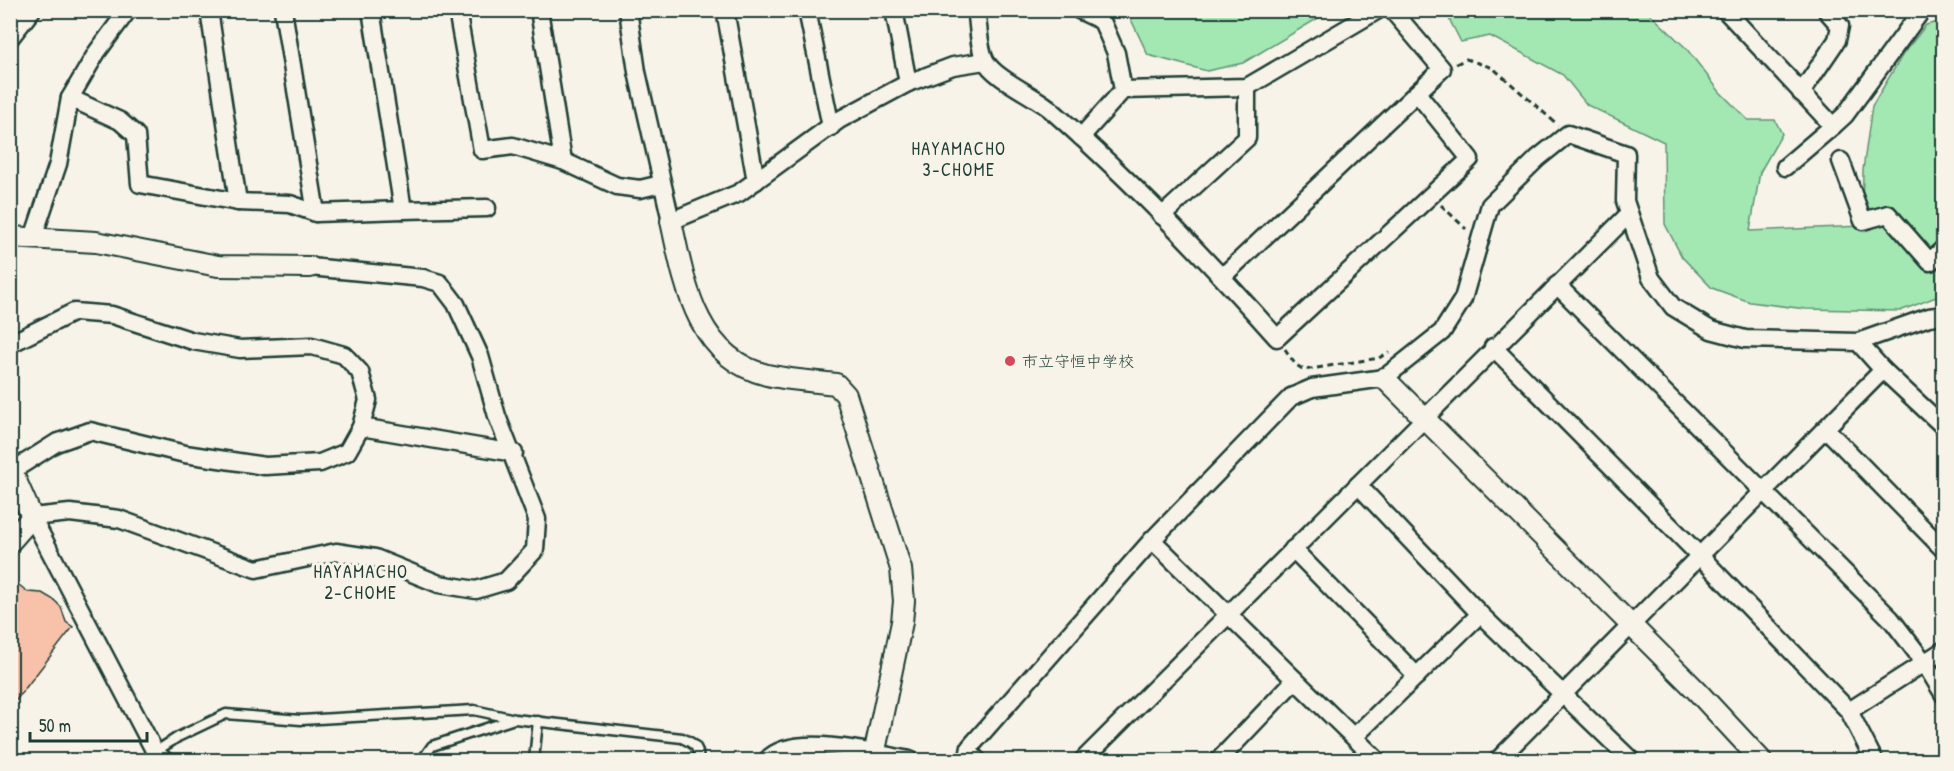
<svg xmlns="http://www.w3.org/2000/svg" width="1954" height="771" viewBox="0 0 1954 771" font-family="'Patrick Hand','Klee One',sans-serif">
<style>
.green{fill:#a3e7b2;stroke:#619273;stroke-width:1.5}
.building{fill:#f7c2a9;stroke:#1f3d34;stroke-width:1.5}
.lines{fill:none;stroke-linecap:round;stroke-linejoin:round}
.service-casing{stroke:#1f3d34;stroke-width:13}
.minor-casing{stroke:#1f3d34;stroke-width:21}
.tertiary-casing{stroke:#1f3d34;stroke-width:24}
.path{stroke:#1f3d34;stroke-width:3;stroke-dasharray:6 4.5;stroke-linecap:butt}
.service{stroke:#f7f3e8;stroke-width:8}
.minor{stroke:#f7f3e8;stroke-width:16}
.tertiary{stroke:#f7f3e8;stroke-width:20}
.poi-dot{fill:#d1495b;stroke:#f7f3e8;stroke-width:2}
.labels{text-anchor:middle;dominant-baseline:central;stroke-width:6;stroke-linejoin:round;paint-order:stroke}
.poi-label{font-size:16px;fill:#1f3d34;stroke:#f7f3e8;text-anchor:start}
.neighbourhood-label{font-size:18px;letter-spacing:1.5px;fill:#1f3d34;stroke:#f7f3e8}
</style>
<rect width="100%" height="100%" fill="#f7f3e8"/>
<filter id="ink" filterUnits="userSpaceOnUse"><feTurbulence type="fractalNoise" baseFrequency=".0167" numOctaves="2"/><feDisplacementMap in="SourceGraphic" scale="12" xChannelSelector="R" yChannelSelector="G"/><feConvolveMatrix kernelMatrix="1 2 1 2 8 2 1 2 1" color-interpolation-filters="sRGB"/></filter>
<g filter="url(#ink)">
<g class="green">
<path d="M1127,11H1330L1243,63L1207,71L1148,55Z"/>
<path d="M1445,11H1647L1686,48L1720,92L1748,120H1775L1782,134L1760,172L1750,231L1862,226L1863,170L1872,106L1903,54L1926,25L1943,21V290L1939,296L1900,311L1806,309L1750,302L1712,288L1682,257L1665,224L1664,142L1587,105L1563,75L1490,36L1461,42Z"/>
</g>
<path class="building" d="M10,578L28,592L42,593L54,600L61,607L66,622L73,627L10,708Z"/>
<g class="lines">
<g class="service-casing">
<g id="service">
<path d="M155,752L178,737L226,714L301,720L474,710L515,719L682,738C693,743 700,747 698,760"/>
<path d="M422,760L432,746L511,720"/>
<path d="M534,760L538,721"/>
</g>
</g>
<g class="minor-casing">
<g id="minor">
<path d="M209,10L238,202"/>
<path d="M283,10L316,213"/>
<path d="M457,10L482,150L513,146L563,161L617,186L640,189L661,184"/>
<path d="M539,10L563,161"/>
<path d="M628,10L637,72L671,221L739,193L839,120L908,83L953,66L985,61"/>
<path d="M725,10L756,181"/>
<path d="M807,10L831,127"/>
<path d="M894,10L908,83"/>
<path d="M976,10C979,25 978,46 985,60C993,78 1034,95 1050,109C1131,180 1206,258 1277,338L1470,159L1417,93"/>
<path d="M1079,10L1102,21L1116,53L1123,90"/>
<path d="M1725,10L1833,126L1785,167"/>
<path d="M10,38L32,10"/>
<path d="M1801,93L1837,40L1840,26L1826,10"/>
<path d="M70,98L120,121L136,135L140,184L238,202L290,204L316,213L403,210L371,10"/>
<path d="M1833,126L1845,115L1922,10"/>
<path d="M1081,137L1123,90L1247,87L1378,10"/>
<path d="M1841,161L1863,221L1888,214L1930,262L1944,248"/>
<path d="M403,210L487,208"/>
<path d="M1162,216L1247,138V87"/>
<path d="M33,238L58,164L70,98L97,52L128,10"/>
<path d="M1223,276L1442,69L1392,10"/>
<path d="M1557,285L1891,619L1924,662L1944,695"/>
<path d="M1858,342L1883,370L1944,427"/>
<path d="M10,344L74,312L112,315L193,341L240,349L312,346L344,355L360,372L368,400L361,427L347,452L320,463L265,466L185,454L90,431L56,443L12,471"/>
<path d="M1493,347L1700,556L1849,711L1874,760"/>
<path d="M361,427L514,453"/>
<path d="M1826,429L1944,550"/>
<path d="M1358,485L1480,614L1631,760"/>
<path d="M1152,540L1377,760"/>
<path d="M1293,549L1417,676"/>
<path d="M1849,711L1944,650"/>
<path d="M1354,737L1480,614"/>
<path d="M164,760L155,752L32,517L70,513L119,519L256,569L336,552L375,558L439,584L476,590L506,581L535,550L537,519L497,416L480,356L456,304L440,283L423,278L310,267"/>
<path d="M767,760C792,731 876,754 910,760"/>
<path d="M977,760L969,752L970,747L1152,540L1291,397L1312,388L1384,378L1442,332L1463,299L1490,205L1538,158L1568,134L1626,154L1625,201L1651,278L1673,307L1711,330L1745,339L1858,342L1929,317L1944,315"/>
<path d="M1083,760L1629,214"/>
<path d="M1219,760L1295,680"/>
<path d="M1498,760L1883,370"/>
</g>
</g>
<g class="tertiary-casing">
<g id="tertiary">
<path d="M671,221C684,281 696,358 767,375C789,380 813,381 836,384L846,395L901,569L904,601L902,622L873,760"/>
<path d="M10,237L96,242L218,266L310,267"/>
<path d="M1384,378L1696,690L1761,760"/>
<path d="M10,467L32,517L10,542"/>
</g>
</g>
<g class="path">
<path d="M1456,64L1466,59L1493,68L1558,125"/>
<path d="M1441,205L1466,229"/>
<path d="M1285,349L1295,364L1304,370L1379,358L1389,352"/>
</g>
<use href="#service" class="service"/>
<use href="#minor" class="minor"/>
<use href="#tertiary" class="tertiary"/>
</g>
</g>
<circle class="poi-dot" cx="1010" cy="361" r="6"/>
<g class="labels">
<g class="poi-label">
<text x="1022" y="361">市立守恒中学校</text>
</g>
<g class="neighbourhood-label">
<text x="959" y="148">HAYAMACHO<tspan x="959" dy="21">3-CHOME</tspan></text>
<text x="361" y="571">HAYAMACHO<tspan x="361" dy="21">2-CHOME</tspan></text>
</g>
</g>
<rect width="1954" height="771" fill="none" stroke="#f7f3e8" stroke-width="36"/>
<rect x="18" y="18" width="1918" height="735" fill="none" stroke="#1f3d34" stroke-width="2" filter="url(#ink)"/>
<path d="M30 732v9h117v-9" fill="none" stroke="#1f3d34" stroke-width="3"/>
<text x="39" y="732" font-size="18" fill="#1f3d34" stroke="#f7f3e8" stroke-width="4.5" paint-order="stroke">50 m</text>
</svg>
